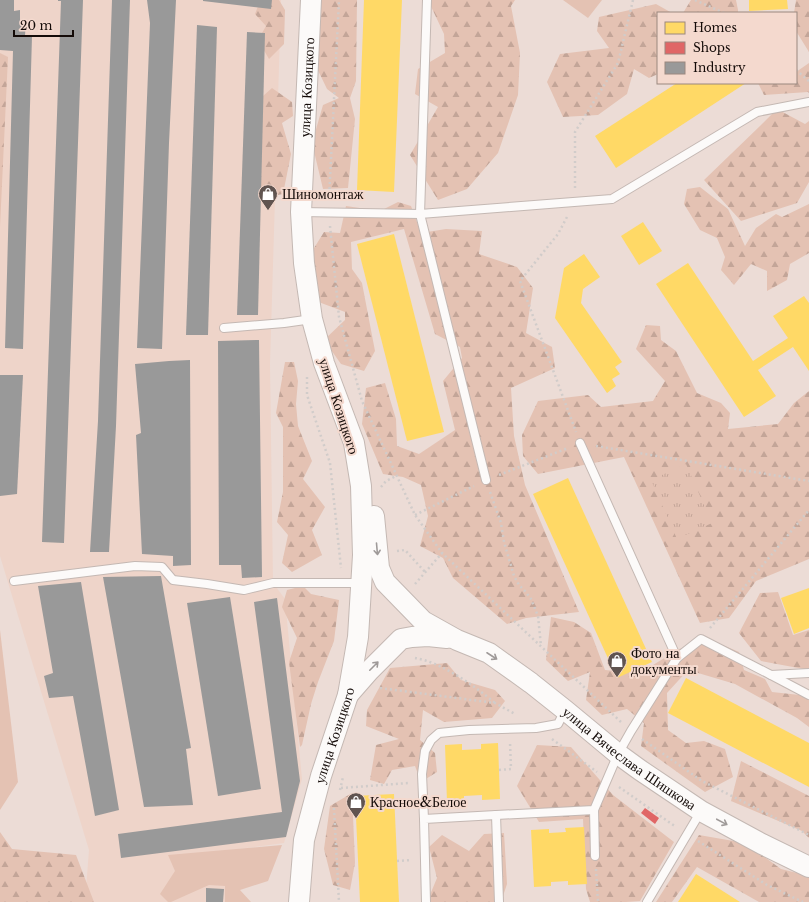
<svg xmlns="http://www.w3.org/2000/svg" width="809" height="902" viewBox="0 0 809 902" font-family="'Libre Baskerville',serif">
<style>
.built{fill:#eed4c9}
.green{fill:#e4c2b3}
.forest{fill:url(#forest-firs)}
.park{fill:url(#park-tufts)}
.homes{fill:#ffd966}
.shops{fill:#e06666}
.industry{fill:#999}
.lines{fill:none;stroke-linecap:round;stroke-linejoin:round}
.service-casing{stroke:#c4b8b3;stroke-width:10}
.tertiary-casing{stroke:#c4b8b3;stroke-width:22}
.path{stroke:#d1ccca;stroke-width:2.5;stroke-dasharray:2 3;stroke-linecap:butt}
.service{stroke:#fcfaf9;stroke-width:8}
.tertiary{stroke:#fcfaf9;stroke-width:20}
.oneway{stroke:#9f9a99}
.labels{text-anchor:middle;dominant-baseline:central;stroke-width:4;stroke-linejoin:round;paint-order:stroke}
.street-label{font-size:14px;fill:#140b08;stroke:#f4d9ce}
.poi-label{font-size:14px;fill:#140b08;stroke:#f4d9ce;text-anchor:start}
</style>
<defs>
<pattern id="forest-firs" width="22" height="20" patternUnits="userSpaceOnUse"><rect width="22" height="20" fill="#e4c2b3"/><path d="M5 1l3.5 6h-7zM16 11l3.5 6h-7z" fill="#c3a598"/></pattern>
<pattern id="park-tufts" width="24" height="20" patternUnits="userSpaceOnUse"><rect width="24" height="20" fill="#e4c2b3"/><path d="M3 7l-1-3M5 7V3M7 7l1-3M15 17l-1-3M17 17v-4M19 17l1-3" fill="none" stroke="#c3a598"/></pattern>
</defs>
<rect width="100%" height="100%" fill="#ecdcd6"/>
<path class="built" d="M0,0H281L270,364L273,583L285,599L302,779L284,843L230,850L228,902H85L89,850L0,556Z"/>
<g class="green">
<path d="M563,0H602L588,18Z"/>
<path d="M0,630L18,782L0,810Z"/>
<path d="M282,845L268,881L240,890L251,902H225V886L209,885L171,902H168L160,894L175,871L168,855Z"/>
</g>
<g class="forest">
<path d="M266,0H279L285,10L284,44L269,59L258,40L266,26L255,14L260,1Z"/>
<path d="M317,0H357L356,81L350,98L355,119L348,188L323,189L312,143L323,105L339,98L327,89L313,60Z"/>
<path d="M428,0H515L511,6L520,53L518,95L498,153L467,189L438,200L410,155L438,107L415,94L418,69L445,53L444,34Z"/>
<path d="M691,0H736L738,10V13H683Z"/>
<path d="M796,0H809V52L796,31V13H794Z"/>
<path d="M656,4L672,13H658V74L649,78L634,69L627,94L598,115L563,117L547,82L560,54L609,48L597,31L599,17Z"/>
<path d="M0,53L8,57L0,227Z"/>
<path d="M809,63V93L808,92L764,95L758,83H796V72Z"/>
<path d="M272,88L292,102L293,116L282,123L291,154L283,194L267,197L253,177V105Z"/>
<path d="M777,109L805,124L809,121V182L797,203L741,221L704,180L760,126Z"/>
<path d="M700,187L728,209L745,246L756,228L776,214L782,217L809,204V253L790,264L787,280L767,291V271L751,264L734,285L721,270L725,257L717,238L700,230L684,204L687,189Z"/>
<path d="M398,202L411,206L421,233L446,229L482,231L479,254L517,267L533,288L526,333L552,347L555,368L511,388L514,436L525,485L579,612L526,618L507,624L453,578L443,558L420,546L428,516L421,485L403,477L383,474L362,424L366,388L385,383L396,419L397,446L419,454L455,430L443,381L462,358L460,347L435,334L404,229L351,242L352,269L362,283L375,351L364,371L341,364L324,340L345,320V312L316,301L311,253L324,232L340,233L346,206L380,211Z"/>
<path d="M646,325L660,326L661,340L676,351L697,393L721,403L730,413L728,429L778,424L794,403L809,391V559L756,581L729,618L700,623L624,457L538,474L523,456L522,435L538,401L588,395L601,407L653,401L665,381L636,349Z"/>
<path d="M285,362H294L298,381L296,404L298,426L312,461L303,479L325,507L312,530L322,555L292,572L282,563L288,535L277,522L283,492V427L276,413Z"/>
<path d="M303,586L311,594L339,600L334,641L318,682L311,704L302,745L300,747L289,662L297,638L282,607L287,590Z"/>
<path d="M778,592L793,635L809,630V670L761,661L739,633L760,593Z"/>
<path d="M551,617L574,622L591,633L605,670L640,673L679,649L711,640L739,652L744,670L765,679L772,692L809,696V727L797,718L735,684L688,670L667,693L668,730L686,743L704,741L725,749L733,777L705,792L641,746L644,723L627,709L602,715L586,700L590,672L568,681L546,660Z"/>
<path d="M447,663L461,680L495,690L505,701L492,718L444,722L423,710L420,740L435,753L437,772L421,782L415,766L392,770L384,784L370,780L376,745L399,739L366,726L367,710L390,668Z"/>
<path d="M537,745L571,747L613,795L674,842L640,901L626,902H590L586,889L583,819L539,822L517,786Z"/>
<path d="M741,761L809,796V838L802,831L731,801Z"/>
<path d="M352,793L355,863L350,890L333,885L324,849L330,806Z"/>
<path d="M0,832L12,849L76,855L94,902H0Z"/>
<path d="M504,833L507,884L501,902H427L437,878L429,847L442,835L469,851L484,834Z"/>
<path d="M699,835L745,843L781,869L809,876V902H759L697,867L672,902H656Z"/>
</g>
<path class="park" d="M686,464L712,523L677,539L651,480Z"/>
<g class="homes">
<path d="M364,0H402L394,192L357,190Z"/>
<path d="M749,0H787L788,9L749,11Z"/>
<path d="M677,83H746L616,168L595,136Z"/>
<path d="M643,222L662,251L639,265L621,236Z"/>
<path d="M394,234L444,432L407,441L357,244Z"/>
<path d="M584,254L600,277L583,289L581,303L622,362L615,367L620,374L612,379L616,386L607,393L555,318L564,268Z"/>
<path d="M688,263L753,361L788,338L773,316L804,296L809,303V371L793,347L758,370L776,396L744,417L656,284Z"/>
<path d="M568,478L652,662L617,678L533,494Z"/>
<path d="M809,588V628L794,634L781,598Z"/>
<path d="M686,678L809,743V787L668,713Z"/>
<path d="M498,743L500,799L482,800V795L464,796V801L447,802L445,745L462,744V750L481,749V744Z"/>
<path d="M394,794L399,902H360L355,796Z"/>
<path d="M584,827L587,884L568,885V881L551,882V886L534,887L531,830L549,829V833L566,832L565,828Z"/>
<path d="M696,874L740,902H678Z"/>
</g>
<path class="shops" d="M645,808L659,818L655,824L641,813Z"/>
<g class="industry">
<path d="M0,0H14V11L20,10V23H26L25,35L32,36L23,349L5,348L13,51L0,50Z"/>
<path d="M58,0H83L64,543L42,542L61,1H58Z"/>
<path d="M112,0H130L116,426L109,552H90L98,421Z"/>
<path d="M147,0H176L169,143L162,349L137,348L150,23Z"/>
<path d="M203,0H272L271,9L203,1Z"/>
<path d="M197,25L217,27L208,335H186Z"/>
<path d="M247,32L265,33L258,315H237Z"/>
<path d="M259,340L262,577L242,578L241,565H219L218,341Z"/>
<path d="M190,360L191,565L173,566V556L142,554L136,435L141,433L135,364L169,361Z"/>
<path d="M0,375H23L17,494L0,496Z"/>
<path d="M161,576L191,748L186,749L193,805L144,807L103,577Z"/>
<path d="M81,582L119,810L95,816L73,696L49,698L44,676L53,673L38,586Z"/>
<path d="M230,597L261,789L218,796L187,603Z"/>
<path d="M277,598L300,781L286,837L121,858L118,834L282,812L254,602Z"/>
<path d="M206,888L224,889L223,902H206Z"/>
</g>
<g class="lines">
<g class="service-casing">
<g id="service">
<path d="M427,0L420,214L486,480"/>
<path d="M301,212L420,214L612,199L757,112L809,102"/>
<path d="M224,328L284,323L312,319"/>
<path d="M580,443L677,658"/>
<path d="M14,581L135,566L162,567L173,580L207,584L244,590L273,583H361"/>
<path d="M771,675L809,695"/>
<path d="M594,810L595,856"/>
<path d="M496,815L594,810L618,754L631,731L677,658L701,639L771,675L809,673"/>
<path d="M424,819L422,774L425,751L431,740L439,733L469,730L536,728L558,724L565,710"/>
<path d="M426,902L424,819L496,815L499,902"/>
<path d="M647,902L701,811"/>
</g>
</g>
<g class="tertiary-casing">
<g id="tertiary">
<path id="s1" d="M374,516L379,568L385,582L423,621L457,640L489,653L531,683L565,710L618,754L640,770L701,811L762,844L809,867"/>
<path d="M348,695L369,671L401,639L412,637L428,636L447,638"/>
<path id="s2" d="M299,902L304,840L321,776L348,695L358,637L363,555L361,486L354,443L324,363L312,319L304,263L301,212L311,0"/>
</g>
</g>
<g class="path">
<path d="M695,0L724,13"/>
<path d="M796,70L809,81"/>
<path d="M575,188V132L618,63L633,0"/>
<path d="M329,199L339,0"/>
<path d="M567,217L558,234L520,281L576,432"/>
<path d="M330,226L339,317L362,401L415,515L442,553L567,671L621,722"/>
<path d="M307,377V395L330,463L341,568"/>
<path d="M596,446L809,481"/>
<path d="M499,475L568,448"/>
<path d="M381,487L386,481L396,476"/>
<path d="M490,492L501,523L504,542L514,576L519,585L525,591L531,599L538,616L541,646"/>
<path d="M415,515L474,486"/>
<path d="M397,551L405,550L425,572"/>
<path d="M415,584L442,553"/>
<path d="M710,628L809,510"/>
<path d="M415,658C441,662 475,686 495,703"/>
<path d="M380,688L495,703L515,714"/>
<path d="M552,739L597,772"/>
<path d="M642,739L702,781L809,835"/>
<path d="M499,770L511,769L510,742"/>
<path d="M619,787L676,827"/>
<path d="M341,788L409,783"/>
<path d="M340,790L343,777"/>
<path d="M334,808L339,902"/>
<path d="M394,808L410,807"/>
<path d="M698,841L767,885L803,902"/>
<path d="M397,861L412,860"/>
<path d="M596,869L598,902"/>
</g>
<use href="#service" class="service"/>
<use href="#tertiary" class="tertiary"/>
</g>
<defs><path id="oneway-shaft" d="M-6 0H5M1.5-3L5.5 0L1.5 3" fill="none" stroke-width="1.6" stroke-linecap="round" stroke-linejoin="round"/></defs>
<g class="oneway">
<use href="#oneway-shaft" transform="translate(377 549) rotate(85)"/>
<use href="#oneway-shaft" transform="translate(492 656) rotate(33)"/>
<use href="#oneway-shaft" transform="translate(374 666) rotate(-45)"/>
<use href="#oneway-shaft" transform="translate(722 822) rotate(28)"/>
</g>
<defs>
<g id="shop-pin" transform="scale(1)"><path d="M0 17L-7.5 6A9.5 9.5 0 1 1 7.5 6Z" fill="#605450" stroke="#f4d9ce"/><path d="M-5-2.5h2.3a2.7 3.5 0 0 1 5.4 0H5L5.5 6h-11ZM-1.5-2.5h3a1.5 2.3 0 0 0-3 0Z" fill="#fff"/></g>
</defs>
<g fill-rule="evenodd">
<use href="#shop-pin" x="268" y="194"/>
<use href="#shop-pin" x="617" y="661"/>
<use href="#shop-pin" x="356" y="802"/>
</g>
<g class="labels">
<g class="street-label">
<text stroke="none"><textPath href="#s2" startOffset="831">улица Козицкого</textPath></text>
<text transform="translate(339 406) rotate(72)">улица Козицкого</text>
<text stroke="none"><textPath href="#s2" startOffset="171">улица Козицкого</textPath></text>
<text stroke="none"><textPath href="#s1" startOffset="371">улица Вячеслава Шишкова</textPath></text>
</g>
<g class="poi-label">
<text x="282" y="194">Шиномонтаж</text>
<text x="631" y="653">Фото на<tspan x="631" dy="16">документы</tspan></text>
<text x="370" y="802">Красное&amp;Белое</text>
</g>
</g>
<rect x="657" y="12" width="140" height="72" fill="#f4d9ce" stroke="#9a877f"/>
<rect x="665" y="22" width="20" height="12" fill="#ffd966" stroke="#9a877f"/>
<text x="693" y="32" font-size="12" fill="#140b08">Homes</text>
<rect x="665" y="42" width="20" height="12" fill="#e06666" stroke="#9a877f"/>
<text x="693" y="52" font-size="12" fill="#140b08">Shops</text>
<rect x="665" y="62" width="20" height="12" fill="#999999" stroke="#9a877f"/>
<text x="693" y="72" font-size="12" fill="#140b08">Industry</text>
<path d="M14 30v6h59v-6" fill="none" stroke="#140b08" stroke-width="2"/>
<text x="20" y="30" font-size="12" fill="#140b08" stroke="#f4d9ce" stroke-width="3" paint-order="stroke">20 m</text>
</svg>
